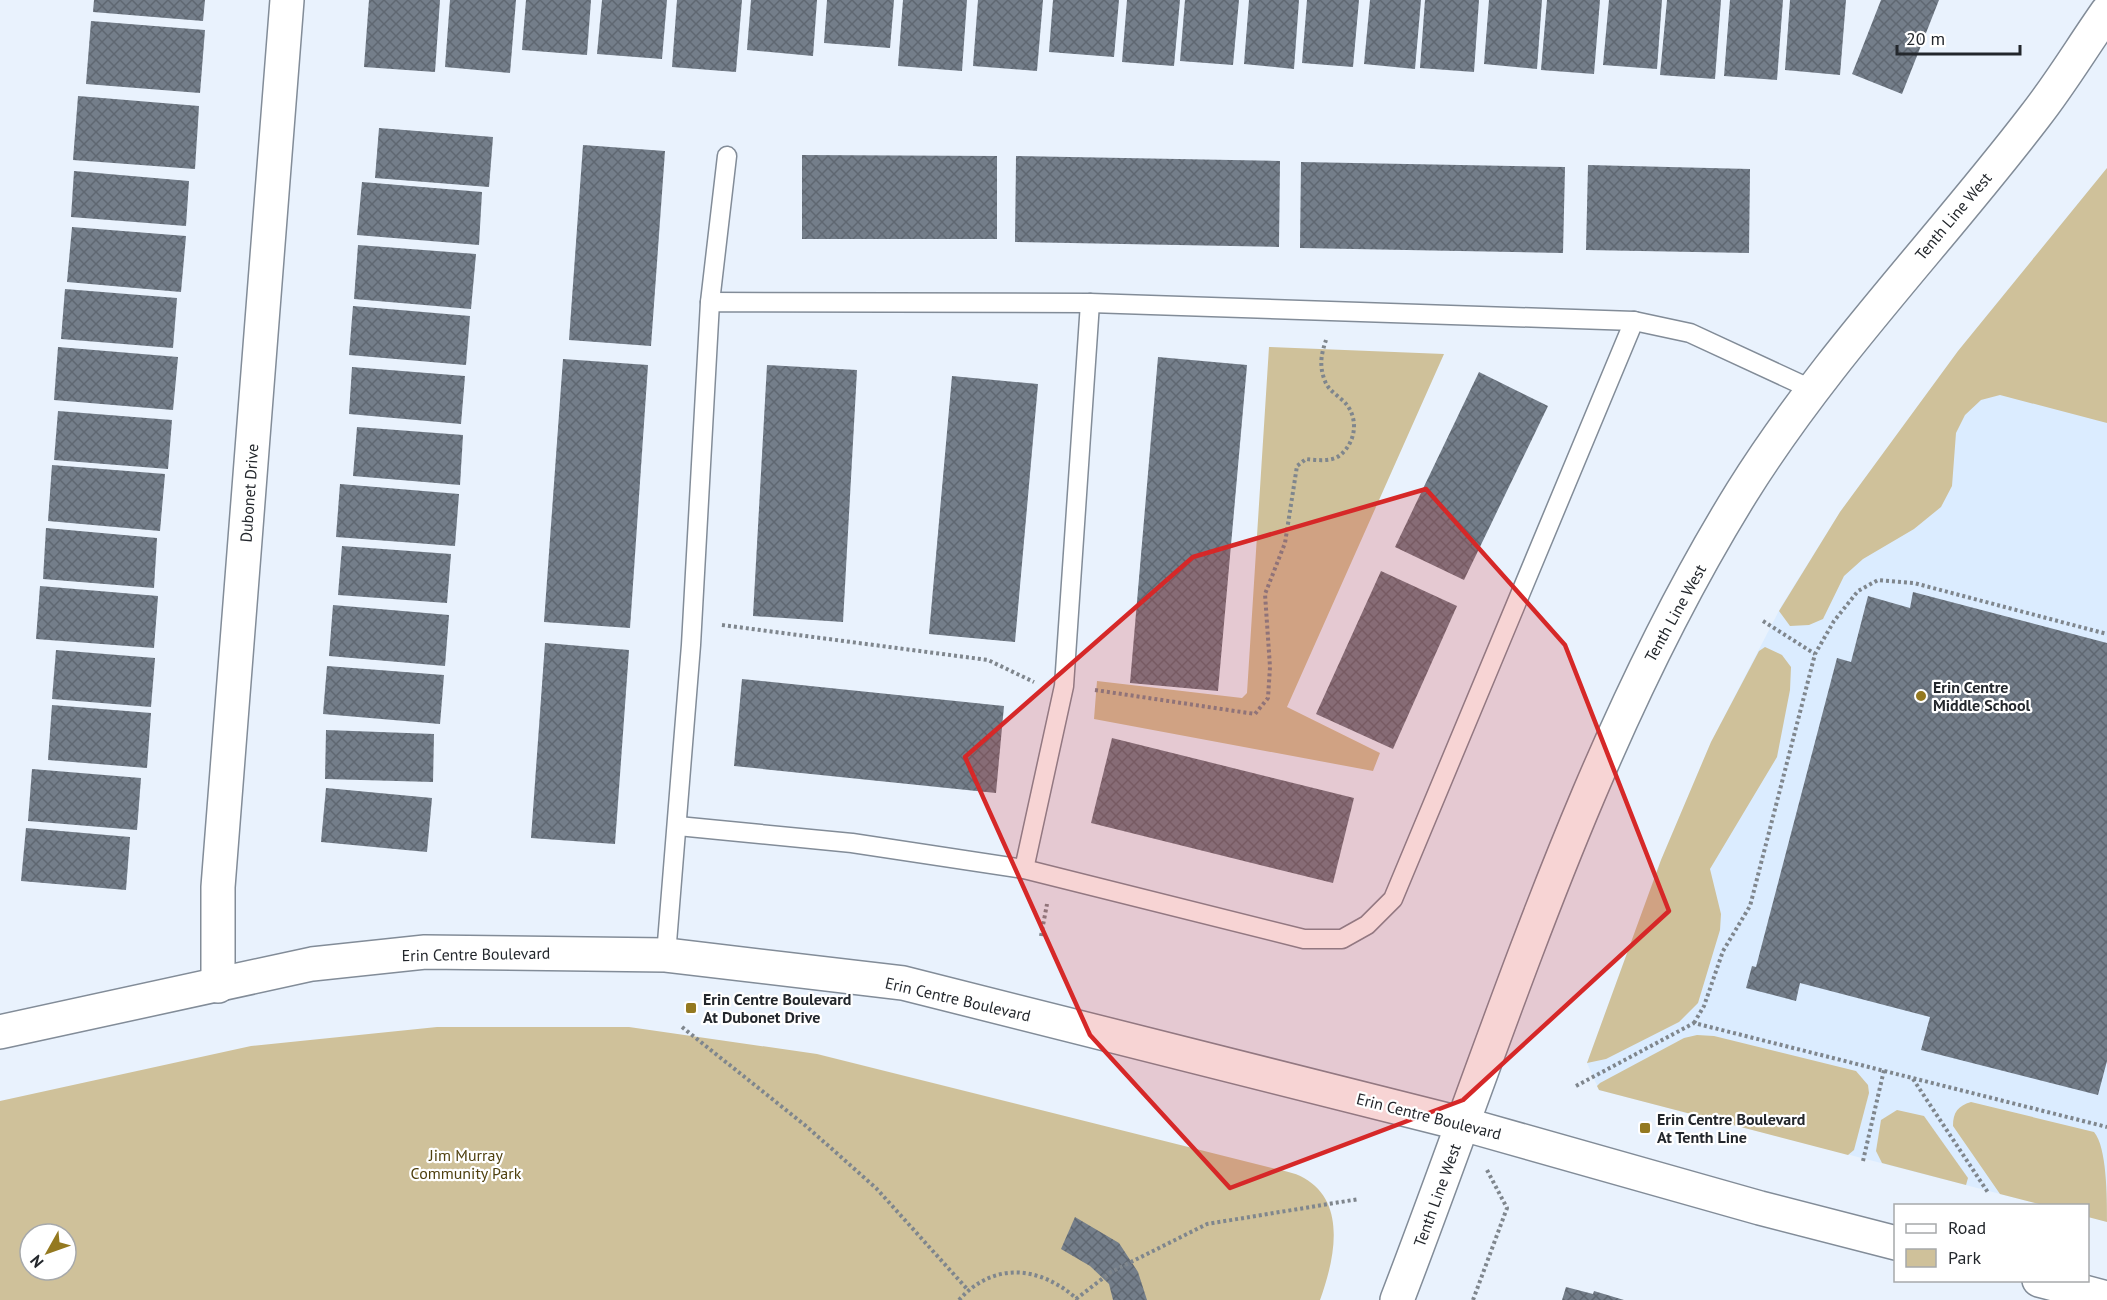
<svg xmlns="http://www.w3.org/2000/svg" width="2107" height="1300" viewBox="0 0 2107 1300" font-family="'PT Sans',sans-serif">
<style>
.built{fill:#dbecff}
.green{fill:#cfc19a;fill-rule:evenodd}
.building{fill:url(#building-cross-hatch)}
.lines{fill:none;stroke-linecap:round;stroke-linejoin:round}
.lane-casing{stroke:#828c98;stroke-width:21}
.street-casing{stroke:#828c98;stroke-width:36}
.secondary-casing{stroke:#828c98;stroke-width:36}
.path{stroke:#7f868d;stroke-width:4;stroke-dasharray:3 3;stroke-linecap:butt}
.lane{stroke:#fff;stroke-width:18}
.street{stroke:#fff;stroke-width:33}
.secondary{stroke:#fff;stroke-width:33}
.marked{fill:#d62828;fill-opacity:0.2;stroke:#d62828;stroke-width:4.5;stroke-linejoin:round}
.poi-dot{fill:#947920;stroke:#fff;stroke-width:2}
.labels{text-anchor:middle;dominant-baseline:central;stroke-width:4.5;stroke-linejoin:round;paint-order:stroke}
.street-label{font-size:16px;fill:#23272c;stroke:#fff}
.poi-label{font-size:16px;font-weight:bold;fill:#23272c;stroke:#fff;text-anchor:start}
.park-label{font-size:16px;fill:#4f400f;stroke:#fff}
</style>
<defs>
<pattern id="building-cross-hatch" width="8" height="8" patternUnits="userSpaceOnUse" patternTransform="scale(1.5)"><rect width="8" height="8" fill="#747e8a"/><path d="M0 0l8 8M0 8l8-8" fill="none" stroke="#5f6771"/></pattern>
</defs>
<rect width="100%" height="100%" fill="#e9f2fd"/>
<path class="built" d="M2107,168V1222L2088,1217V1206L2043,1205L1599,1090L1587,1063L1661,860L1711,742L1782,605L1840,512L1958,351Z"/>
<g class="green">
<path d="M2107,168V423L2000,395L1981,400L1965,415L1956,433L1952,486L1941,507L1914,529L1863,559L1844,576L1823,619L1809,625L1790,626L1779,611L1840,512L1958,351Z"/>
<path d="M1269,347L1444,354L1287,707L1380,753L1373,771L1094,719L1097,681L1242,698L1247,693Z"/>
<path d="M1765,647L1782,655L1791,667L1790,690L1777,757L1710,869L1721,914L1720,930L1698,1003L1679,1022L1606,1059L1587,1063L1661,860L1711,742L1759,651Z"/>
<path d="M437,1027H629L817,1054L1268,1167C1279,1170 1294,1172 1304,1178C1348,1203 1334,1261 1320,1300H0V1101L251,1046ZM30,1234H66V1270H30Z"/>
<path d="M1697,1035L1714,1036L1856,1071L1868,1085L1869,1093L1854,1150L1848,1155L1599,1090L1597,1086L1600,1083L1684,1038Z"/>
<path d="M1971,1102L2094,1132C2107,1147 2107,1198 2107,1222L2088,1217V1206L2043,1205L2000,1194L1953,1126C1953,1112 1958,1106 1971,1102Z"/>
<path d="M1897,1110L1924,1116L1968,1178L1966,1185L1882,1163L1876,1151L1881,1120Z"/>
</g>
<g class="building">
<path d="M94,0H205L203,21L93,12Z"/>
<path d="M369,0H440L435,72L364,67Z"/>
<path d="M450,0H516L510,73L445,67Z"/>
<path d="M526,0H591L587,55L522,50Z"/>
<path d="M602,0H667L662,59L597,54Z"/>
<path d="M677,0H742L736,72L672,67Z"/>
<path d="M751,0H817L813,56L747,50Z"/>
<path d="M827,0H894L890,48L824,43Z"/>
<path d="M903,0H967L962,71L898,66Z"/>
<path d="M978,0H1043L1037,71L973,66Z"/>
<path d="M1053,0H1119L1114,57L1049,52Z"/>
<path d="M1127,0H1180L1174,66L1122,62Z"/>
<path d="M1185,0H1239L1233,65L1180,61Z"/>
<path d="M1249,0H1299L1294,69L1244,64Z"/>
<path d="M1307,0H1359L1353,67L1302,63Z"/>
<path d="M1370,0H1421L1415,69L1364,64Z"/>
<path d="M1425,0H1479L1474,72L1420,68Z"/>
<path d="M1489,0H1542L1537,69L1484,64Z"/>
<path d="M1547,0H1600L1594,74L1541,70Z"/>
<path d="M1609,0H1662L1657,69L1603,65Z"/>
<path d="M1667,0H1721L1715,79L1660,75Z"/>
<path d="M1730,0H1783L1777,80L1724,76Z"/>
<path d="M1790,0H1846L1840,75L1785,70Z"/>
<path d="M1881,0H1939L1902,94L1852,74Z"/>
<path d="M91,21L205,30L200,93L86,84Z"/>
<path d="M78,96L199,106L195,169L73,160Z"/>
<path d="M379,128L493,137L489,187L375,178Z"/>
<path d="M583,145L665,151L651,346L569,340Z"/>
<path d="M802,155L997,156V239H802Z"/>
<path d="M1016,156L1280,161L1279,247L1015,242Z"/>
<path d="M1301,162L1565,167L1563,253L1300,248Z"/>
<path d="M1588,165L1750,169L1749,253L1586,250Z"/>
<path d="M74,171L189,181L186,226L71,217Z"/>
<path d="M362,182L482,192L479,245L357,235Z"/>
<path d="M72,227L186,236L181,292L67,282Z"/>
<path d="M358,245L476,254L471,309L354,299Z"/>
<path d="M65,289L177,298L173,348L61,339Z"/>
<path d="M353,306L470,316L466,365L349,355Z"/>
<path d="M58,347L178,357L173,410L54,400Z"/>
<path d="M1158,357L1247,365L1218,691L1130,683Z"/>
<path d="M563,359L648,365L630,628L544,622Z"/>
<path d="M767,365L857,370L843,622L753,616Z"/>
<path d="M352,367L465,376L461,424L349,414Z"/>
<path d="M1479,372L1548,406L1464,580L1395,547Z"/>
<path d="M952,376L1038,384L1015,642L929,634Z"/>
<path d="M58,411L172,420L168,469L54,460Z"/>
<path d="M357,427L463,435L460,485L353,476Z"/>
<path d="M52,465L165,474L160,531L48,521Z"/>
<path d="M340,484L459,494L455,546L336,537Z"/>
<path d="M46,528L157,538L154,588L43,579Z"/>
<path d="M342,546L451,554L447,603L338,595Z"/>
<path d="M1381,571L1457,606L1393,749L1316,714Z"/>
<path d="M40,586L158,596L154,648L36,639Z"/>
<path d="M1913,592L2107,643V1061L2098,1095L1921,1050L1930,1017L1800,983L1796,1001L1746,988L1752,966L1756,967L1837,658L1851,662L1868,596L1910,608Z"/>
<path d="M333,605L449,615L445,666L329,656Z"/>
<path d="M545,643L629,650L615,844L531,838Z"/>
<path d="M56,650L155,658L151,707L52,699Z"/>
<path d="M327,666L444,675L440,724L323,714Z"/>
<path d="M742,679L1004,706L996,793L734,766Z"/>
<path d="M52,705L151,713L147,768L48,760Z"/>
<path d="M326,730L434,734L433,782L325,779Z"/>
<path d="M1112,738L1354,798L1333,883L1091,823Z"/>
<path d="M32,769L141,778L137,830L28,821Z"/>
<path d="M326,788L432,798L427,852L321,842Z"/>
<path d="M26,828L130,837L126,890L21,881Z"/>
<path d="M1075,1217L1119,1243L1138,1272L1147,1300H1113L1109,1284L1090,1266L1061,1249Z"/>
<path d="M1566,1287L1593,1294L1594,1291L1624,1300H1562Z"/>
</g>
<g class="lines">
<g class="lane-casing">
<g id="lane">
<path d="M710,302L727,156"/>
<path d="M678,826L852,843L1024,869L1304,939H1342L1367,925L1393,899L1634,321"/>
<path d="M1024,869L1064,686L1090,303"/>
<path d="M666,955L691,645L710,302L1090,303L1634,321L1690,333L1811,389"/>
</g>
</g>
<g class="street-casing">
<path id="street" d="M218,986V887L287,0"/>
</g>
<g class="secondary-casing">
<g id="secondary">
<path d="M0,1032L312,964L425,952L666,955L903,983L1463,1124L1760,1208L1896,1243"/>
<path d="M2039,1280L2107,1298"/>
<path d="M1397,1300C1502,1027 1587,742 1742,492C1827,356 1938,243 2035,116C2061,83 2083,46 2107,12"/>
</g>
</g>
<g class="path">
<path d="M1763,621L1815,654"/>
<path d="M722,625L988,660L1034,682"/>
<path d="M1095,690L1255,714L1268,698L1270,667L1265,594L1285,543L1297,466L1306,459C1316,460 1330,462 1339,456C1355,444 1359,421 1347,405C1341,397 1328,391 1325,381C1319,366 1321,355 1326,340"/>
<path d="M1041,936L1047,904"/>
<path d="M1694,1023L1704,1006L1723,951L1750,906L1815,654L1834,621L1858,591L1878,580L1914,583L2107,634"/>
<path d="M682,1027L806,1126L876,1188L968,1290"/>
<path d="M1913,1079L1989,1194"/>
<path d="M1576,1086L1694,1023L2107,1127"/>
<path d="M1863,1161L1884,1070"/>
<path d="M1076,1299L1111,1272L1207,1224L1359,1199"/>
<path d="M959,1300C994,1261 1040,1266 1077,1299"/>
<path d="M1473,1300L1507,1208L1487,1170"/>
</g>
<use href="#lane" class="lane"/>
<use href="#street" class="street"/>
<use href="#secondary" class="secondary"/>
</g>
<path class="marked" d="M1426,489L1565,645L1669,911L1463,1100L1230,1188L1090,1035L965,757L1193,557Z"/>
<g class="poi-dot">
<circle cx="1921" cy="696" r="6"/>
<rect x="685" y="1002" width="12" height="12" rx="3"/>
<rect x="1639" y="1122" width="12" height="12" rx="3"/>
</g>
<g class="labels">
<g class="street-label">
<text transform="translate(1953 216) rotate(-50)">Tenth Line West</text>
<text transform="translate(249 493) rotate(-86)">Dubonet Drive</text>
<text transform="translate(1675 613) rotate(-61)">Tenth Line West</text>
<text transform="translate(476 954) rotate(-1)">Erin Centre Boulevard</text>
<text transform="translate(958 999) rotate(13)">Erin Centre Boulevard</text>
<text transform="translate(1429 1116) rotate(14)">Erin Centre Boulevard</text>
<text transform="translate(1437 1195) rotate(-70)">Tenth Line West</text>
</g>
<g class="poi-label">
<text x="1933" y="687">Erin Centre<tspan x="1933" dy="18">Middle School</tspan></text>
<text x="703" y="999">Erin Centre Boulevard<tspan x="703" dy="18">At Dubonet Drive</tspan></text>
<text x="1657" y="1119">Erin Centre Boulevard<tspan x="1657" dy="18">At Tenth Line</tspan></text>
</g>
<g class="park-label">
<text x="466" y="1155">Jim Murray<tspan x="466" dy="18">Community Park</tspan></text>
</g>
</g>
<rect x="1894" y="1204" width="195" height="78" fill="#ffffff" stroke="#a7a9ab" stroke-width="1.5"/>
<rect x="1906" y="1224" width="30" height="9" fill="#ffffff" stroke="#a7a9ab" stroke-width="1.5"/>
<text x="1948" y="1234" font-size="18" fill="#23272c">Road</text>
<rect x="1906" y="1249" width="30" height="18" fill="#cfc19a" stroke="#a7a9ab" stroke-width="1.5"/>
<text x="1948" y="1264" font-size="18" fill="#23272c">Park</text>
<g transform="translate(48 1252) rotate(230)"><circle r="28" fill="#ffffff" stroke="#a7a9ab" stroke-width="1.5"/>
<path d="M0-4.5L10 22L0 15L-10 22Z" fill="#947920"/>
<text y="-9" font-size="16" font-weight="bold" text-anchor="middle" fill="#23272c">N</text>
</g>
<path d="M1897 45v9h123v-9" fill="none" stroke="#23272c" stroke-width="3"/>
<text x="1906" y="45" font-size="18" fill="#23272c" stroke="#ffffff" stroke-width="4.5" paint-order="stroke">20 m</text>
</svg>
